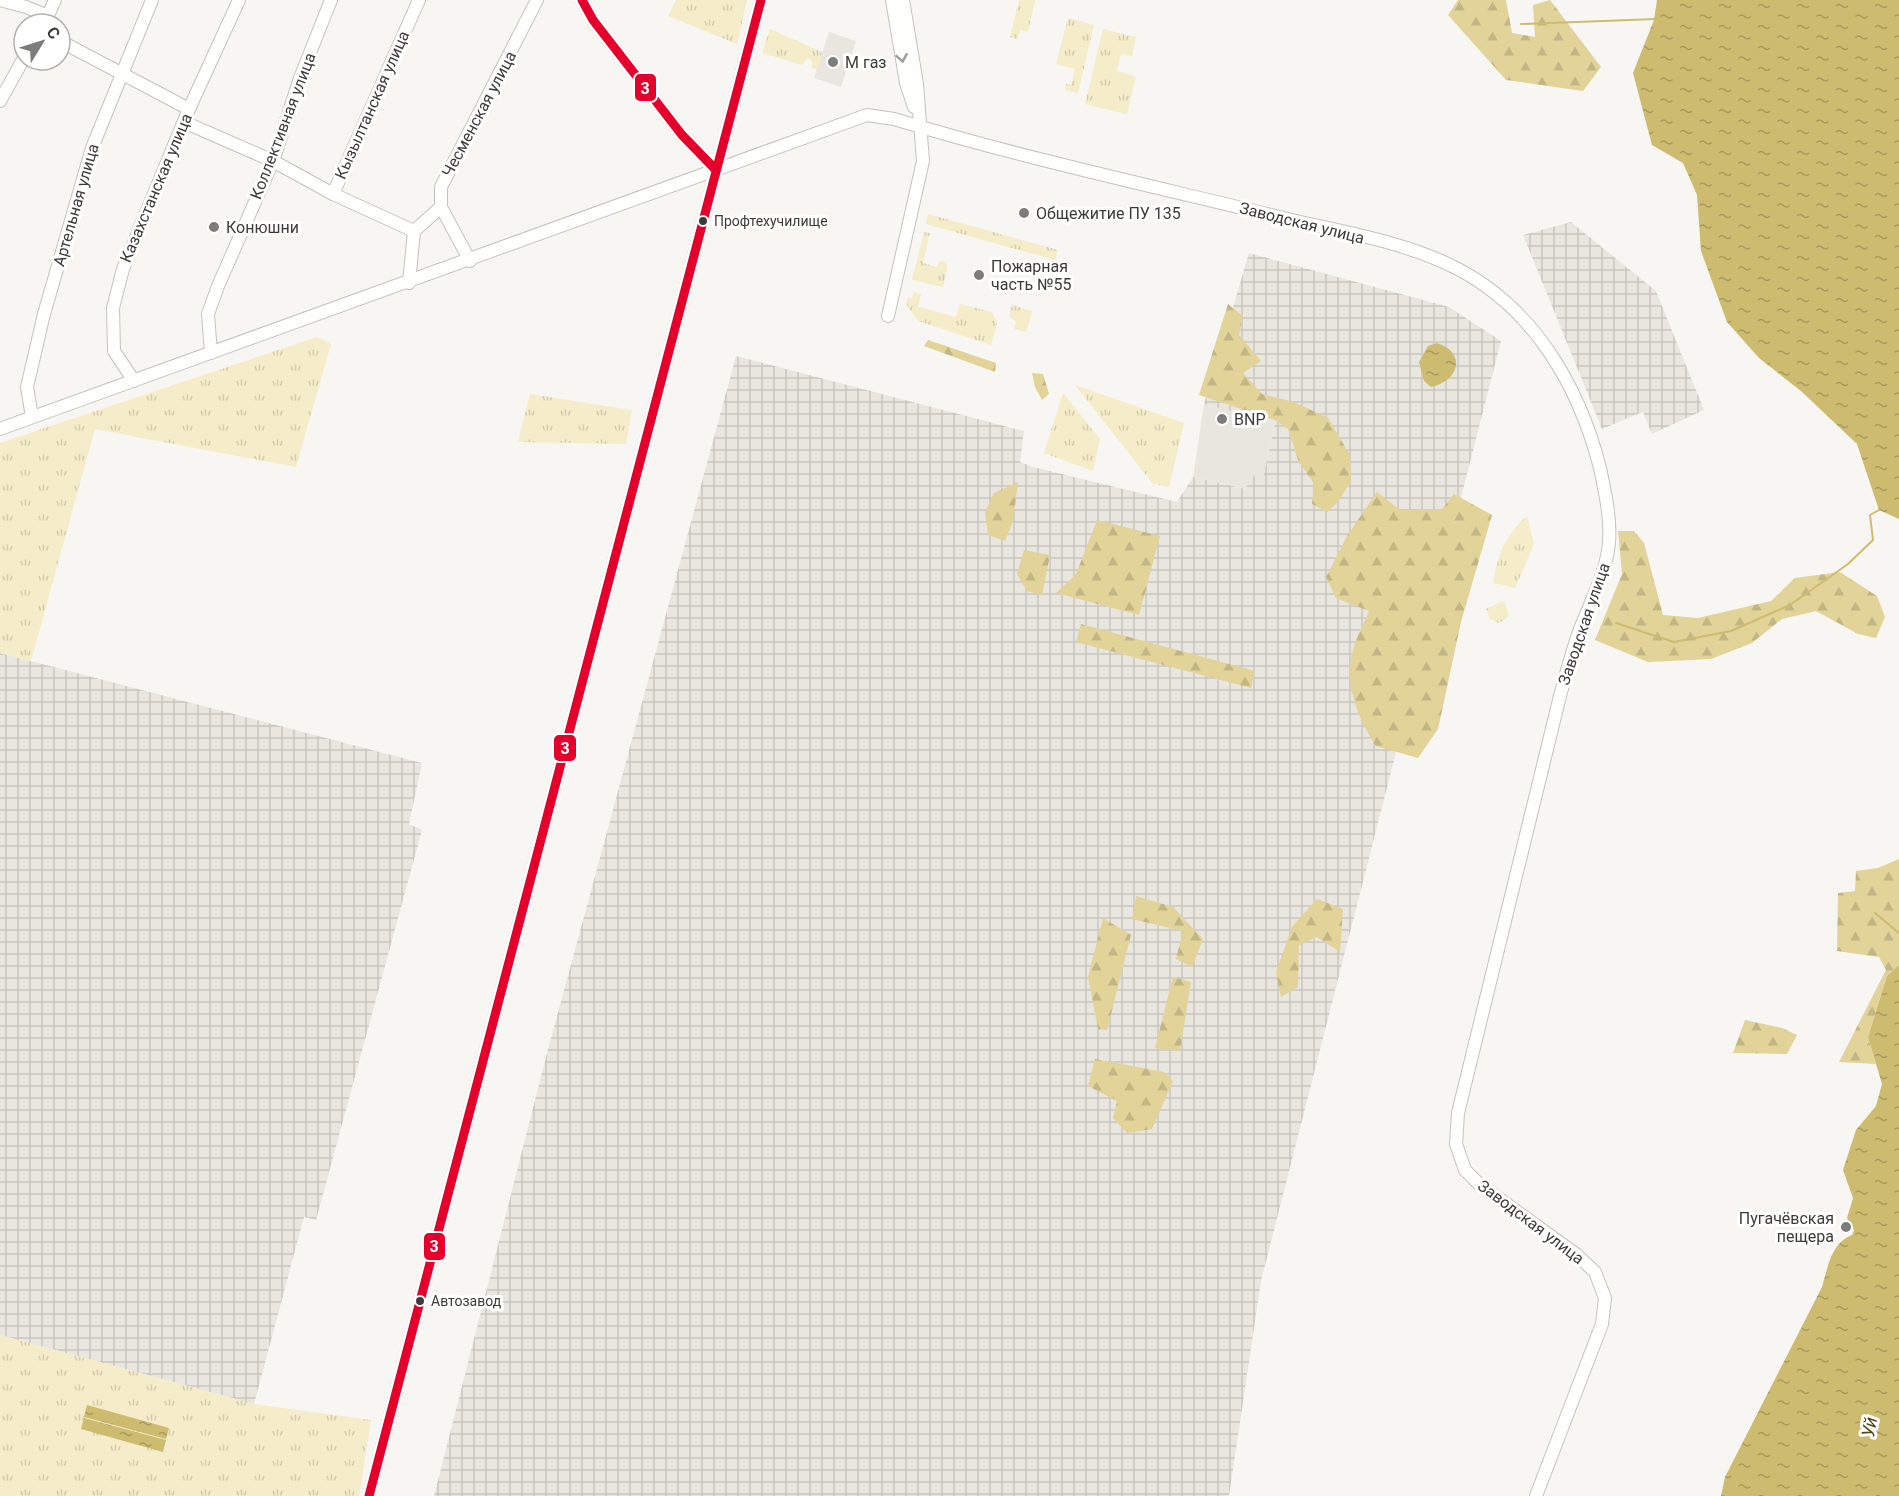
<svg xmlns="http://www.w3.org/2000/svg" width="1899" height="1496" viewBox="0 0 1899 1496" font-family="Roboto,sans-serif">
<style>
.built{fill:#e8e6de}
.industrial{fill:url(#industrial-grid)}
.grass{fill:url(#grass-tufts)}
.forest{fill:url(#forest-firs)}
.water{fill:url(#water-ripples)}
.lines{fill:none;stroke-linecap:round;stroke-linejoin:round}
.stream{stroke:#cdbb70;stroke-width:2}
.minor-casing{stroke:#c3c3c0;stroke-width:14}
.minor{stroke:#fefefd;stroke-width:12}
.bus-1-casing{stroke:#fff;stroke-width:14}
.bus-1{stroke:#e4002b;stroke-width:9}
.oneway{stroke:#9d9c9b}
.poi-dot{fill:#7d7c7a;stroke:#fff;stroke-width:2}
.bus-dot{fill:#3c3b39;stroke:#fff;stroke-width:2}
.labels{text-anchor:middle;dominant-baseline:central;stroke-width:6;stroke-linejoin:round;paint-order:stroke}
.bus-label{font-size:14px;fill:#3c3b39;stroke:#fff;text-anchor:start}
.poi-label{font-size:16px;fill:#3c3b39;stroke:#fff;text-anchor:start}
.street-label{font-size:16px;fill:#3c3b39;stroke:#fff}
.water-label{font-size:18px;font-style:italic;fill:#52471c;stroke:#fff}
.line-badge{stroke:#fff;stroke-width:2}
.badge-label{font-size:16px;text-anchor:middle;font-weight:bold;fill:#fff}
</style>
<defs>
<pattern id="industrial-grid" width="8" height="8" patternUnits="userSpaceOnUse" patternTransform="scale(1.5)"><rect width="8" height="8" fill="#e8e6de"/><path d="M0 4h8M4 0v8" fill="none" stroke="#c8c6bf"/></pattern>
<pattern id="grass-tufts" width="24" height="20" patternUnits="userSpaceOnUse" patternTransform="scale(1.5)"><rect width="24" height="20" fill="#f5ecc9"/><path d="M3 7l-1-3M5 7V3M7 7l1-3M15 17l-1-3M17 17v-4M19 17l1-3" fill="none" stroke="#d3cbad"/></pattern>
<pattern id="forest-firs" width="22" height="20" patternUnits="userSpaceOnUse" patternTransform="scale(1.5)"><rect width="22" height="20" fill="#e2d399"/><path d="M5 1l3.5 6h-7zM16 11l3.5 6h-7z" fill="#c3b685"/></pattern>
<pattern id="water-ripples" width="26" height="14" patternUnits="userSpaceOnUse" patternTransform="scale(1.5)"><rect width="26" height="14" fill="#cdbb70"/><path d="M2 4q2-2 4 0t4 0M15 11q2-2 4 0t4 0" fill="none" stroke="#a8995d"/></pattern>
</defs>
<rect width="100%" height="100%" fill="#f7f6f2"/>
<g class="built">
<path d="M829,32L856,41L841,87L814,78Z"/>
<path d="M1204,404L1275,423L1263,478L1247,489L1193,477Z"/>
</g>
<g class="industrial">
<path d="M1571,222L1656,291L1704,410L1652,434L1643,412L1602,429L1523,235Z"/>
<path d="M1249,253L1449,307L1501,341L1261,1281L1229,1496H434L547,1053L736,356L1024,431L1020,462L1033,467L1177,502L1193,477L1246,489L1249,475L1263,478L1275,423L1204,404Z"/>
<path d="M0,653L422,763L409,824L422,830L316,1220L304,1217L254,1404L0,1335Z"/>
</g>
<g class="grass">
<path d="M676,0H747L737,44L668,16Z"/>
<path d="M1019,0H1035L1028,32L1020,30L1017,39L1010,37Z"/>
<path d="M1068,18L1094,25L1078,93L1065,90L1066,84L1071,85L1075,69L1056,64Z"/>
<path d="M770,29L822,52L817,69L812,68V61L807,58L802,65L762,53Z"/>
<path d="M1103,29L1136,37L1132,56L1121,54L1117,71L1136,76L1127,114L1085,104Z"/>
<path d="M928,214L1058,250L1055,260L926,224Z"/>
<path d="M924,232L930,233L923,263L937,267L939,261L946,262L947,269L943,287L912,280Z"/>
<path d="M914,292L921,294L918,307L956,317L960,304L992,312L997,323L991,345L918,321L906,304L908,297L912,298Z"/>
<path d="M1012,305L1032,311L1026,332L1014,329L1016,322L1009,316Z"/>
<path d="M317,337L331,344L296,467L95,429L31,661L0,653V443Z"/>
<path d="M1075,385L1184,423L1169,487L1153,484Z"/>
<path d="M1063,393L1100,439L1093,471L1044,453Z"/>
<path d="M530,394L632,410L626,444L518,442Z"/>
<path d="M1527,516L1534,544L1515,588L1493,583C1497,556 1506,534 1527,516Z"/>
<path d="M1502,601L1505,603L1509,616L1499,623L1490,619L1486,609Z"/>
<path d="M0,1335L254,1404L371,1420L359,1496H0Z"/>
</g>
<g class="forest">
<path d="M1458,0H1506L1512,33L1535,37L1533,5L1550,0L1601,67L1583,91L1506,80L1448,15Z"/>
<path d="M1228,304L1243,316L1239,335L1261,361L1243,373L1262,394L1294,402L1328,418L1350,455L1351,481L1338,502L1327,512L1312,504L1314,484L1298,460L1288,429L1275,420L1199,395Z"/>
<path d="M928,340L996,363L995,372L924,346Z"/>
<path d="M1032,373L1043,374L1049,394L1042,400L1035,387Z"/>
<path d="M1018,482L1013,521L1005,541L988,535L985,512L994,493Z"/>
<path d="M1377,492L1400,510L1442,509L1454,494L1492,515L1461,622L1438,729L1418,758L1376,746C1358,718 1343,683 1353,650C1356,637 1364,624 1369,611L1336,598L1326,577L1347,536Z"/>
<path d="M1097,520L1160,536L1139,615L1056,593L1076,574Z"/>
<path d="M1618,531H1634L1644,543L1663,615L1698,618L1771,601L1795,578L1840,572L1877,596L1885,617L1876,638L1858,634L1816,611L1782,619L1752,643L1711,659L1648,662L1595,640L1622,574Z"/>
<path d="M1024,550L1050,555L1042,595L1027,591L1017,574Z"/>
<path d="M1081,624L1255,671L1251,688L1076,642Z"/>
<path d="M1899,859V965L1887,976L1868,1037L1876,1064L1839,1062L1886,970L1879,957L1837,951L1838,893L1855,891L1856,871L1878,868Z"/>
<path d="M1136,896L1173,907L1203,939L1192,967L1176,959L1183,931L1132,919Z"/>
<path d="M1317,899L1343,909L1340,952L1317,937L1299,945L1298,987L1281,997L1276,972L1292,927Z"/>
<path d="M1103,918L1131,935L1107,1030L1098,1029L1088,977Z"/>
<path d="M1173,977L1191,982L1180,1051L1155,1048Z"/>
<path d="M1745,1020L1782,1028L1797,1035L1787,1054L1733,1053Z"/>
<path d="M1095,1059L1164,1072L1173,1081L1152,1129L1127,1133L1113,1118L1117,1101L1088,1086Z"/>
</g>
<g class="water">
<path d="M1657,0H1899V519L1879,510L1857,444L1801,391L1759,358L1727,322L1701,251L1697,195L1683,163L1652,145L1633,73L1654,20Z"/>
<path d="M1437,343C1467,353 1459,381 1431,387L1424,381L1419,362L1428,346Z"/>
<path d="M1899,965V1496H1721L1725,1477L1822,1287C1828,1267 1831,1243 1852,1235L1854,1230L1847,1218L1853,1198L1843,1170L1856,1130L1876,1106L1882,1084L1868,1037L1887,976Z"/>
<path d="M87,1405L169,1428L166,1439L84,1417Z"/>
<path d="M84,1418L166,1440L163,1452L81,1429Z"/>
</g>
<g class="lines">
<g class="stream">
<path d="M1521,24L1656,19"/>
<path d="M1616,623L1674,642L1731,631L1790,605L1848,564L1873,540L1870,515L1879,510"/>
<path d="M1875,913L1899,933"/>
</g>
<g class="minor-casing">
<g id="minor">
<path d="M0,0L26,7L48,16"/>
<path d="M419,0L333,194L414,231L441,207"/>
<path d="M582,0L593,20L682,135L716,170"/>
<path d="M892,0L906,83L914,107"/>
<path d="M44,24L55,0"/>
<path d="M60,41L189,109"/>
<path d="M0,101L24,58"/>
<path d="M184,122L273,161L333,194"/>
<path d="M470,261L441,207V187L537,0"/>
<path d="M409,283L414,231"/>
<path d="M888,316L923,161L917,84L903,0"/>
<path d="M211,353L208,314L218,286L273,161L300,78L331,0"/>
<path d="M134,381L114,351L113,308L123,269L189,109L239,0"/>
<path d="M32,417L27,387L44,314L92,148L152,0"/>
<path d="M0,429L867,115L894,119C1019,157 1148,185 1275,216C1335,231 1401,240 1456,268C1534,308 1579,386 1600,468C1605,492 1611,518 1609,543C1606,573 1591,601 1580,629C1572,651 1566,674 1560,696L1458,1113L1456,1144L1465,1170L1479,1184L1577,1255L1595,1272L1605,1298L1602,1324L1536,1496"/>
<path d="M369,1496L761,0"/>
</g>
</g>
<use href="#minor" class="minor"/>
<g class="bus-1-casing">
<g id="bus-1">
<path d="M582,0L593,20L682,135L716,170"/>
<path d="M369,1496L761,0"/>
</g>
</g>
<use href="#bus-1" class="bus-1"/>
</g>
<defs><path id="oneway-chevron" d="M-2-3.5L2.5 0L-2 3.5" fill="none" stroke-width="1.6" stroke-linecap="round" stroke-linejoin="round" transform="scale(1.5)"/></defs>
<use class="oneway" href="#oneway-chevron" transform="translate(902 58) rotate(80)"/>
<g class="poi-dot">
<circle cx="833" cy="62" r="6"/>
<circle cx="1024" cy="213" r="6"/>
<circle cx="214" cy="227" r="6"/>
<circle cx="979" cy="275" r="6"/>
<circle cx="1222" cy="419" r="6"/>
<circle cx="1846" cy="1227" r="6"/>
</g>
<g class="bus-dot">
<circle cx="703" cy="221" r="5"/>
<circle cx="420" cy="1301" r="5"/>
</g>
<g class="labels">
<g class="bus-label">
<text x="714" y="221">Профтехучилище</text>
<text x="431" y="1301">Автозавод</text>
</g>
<g class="poi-label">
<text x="845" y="62">М газ</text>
<text x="1036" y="213">Общежитие ПУ 135</text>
<text x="226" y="227">Конюшни</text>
<text x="991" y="266">Пожарная<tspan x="991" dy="18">часть №55</tspan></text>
<text x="1234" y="419">BNP</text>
<text x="1834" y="1218" text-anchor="end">Пугачёвская<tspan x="1834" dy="18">пещера</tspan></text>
</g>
<g class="street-label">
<text transform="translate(372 105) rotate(-66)">Кызылтанская улица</text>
<text transform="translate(479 114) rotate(-62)">Чесменская улица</text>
<text transform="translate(283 126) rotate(-69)">Коллективная улица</text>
<text transform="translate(156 188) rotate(-67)">Казахстанская улица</text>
<text transform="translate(76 205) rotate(-74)">Артельная улица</text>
<text transform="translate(1302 223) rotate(14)">Заводская улица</text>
<text transform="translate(1584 624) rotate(-71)">Заводская улица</text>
<text transform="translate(1531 1222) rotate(37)">Заводская улица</text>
</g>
<g class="water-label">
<text transform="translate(1869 1427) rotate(-80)">Уй</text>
</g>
</g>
<g class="line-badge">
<rect x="634" y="73" width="23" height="29" rx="6" fill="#e4002b"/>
<rect x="553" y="734" width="24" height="28" rx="6" fill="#e4002b"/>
<rect x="423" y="1232" width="23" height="29" rx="6" fill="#e4002b"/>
</g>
<g class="badge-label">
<text x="645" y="94">3</text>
<text x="565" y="754">3</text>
<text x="434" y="1252">3</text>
</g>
<g transform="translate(42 42) rotate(52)"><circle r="28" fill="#ffffff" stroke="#b1b1b0" stroke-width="1.5"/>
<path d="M0-4.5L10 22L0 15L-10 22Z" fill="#7d7c7a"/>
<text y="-9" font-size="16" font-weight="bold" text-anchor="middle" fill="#3c3b39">С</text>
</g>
</svg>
